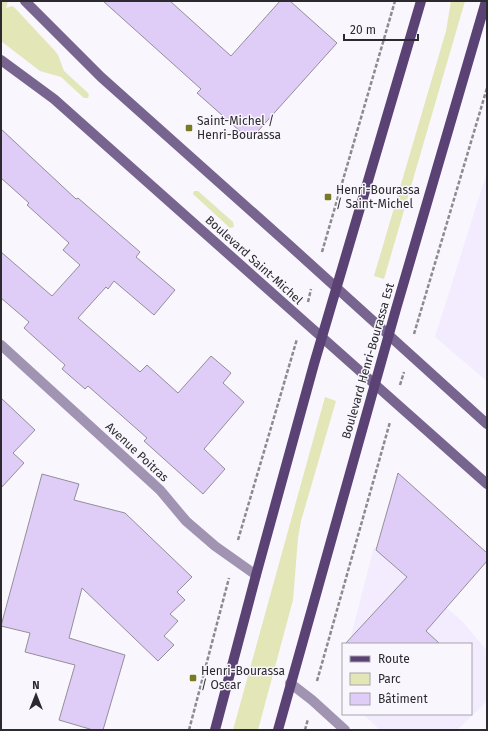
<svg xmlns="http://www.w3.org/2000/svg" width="488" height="731" viewBox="0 0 488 731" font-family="'Fira Sans',sans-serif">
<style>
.built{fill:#f3ebfe}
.green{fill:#e3e6b7}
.building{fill:#dfccf7;stroke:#938f9a}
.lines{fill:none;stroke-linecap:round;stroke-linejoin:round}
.path{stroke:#8d8b90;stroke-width:2.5;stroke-dasharray:4 2;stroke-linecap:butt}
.street{stroke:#a094b2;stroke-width:10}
.secondary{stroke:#77648f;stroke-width:10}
.primary{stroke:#5a4275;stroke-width:10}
.poi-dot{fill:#797b23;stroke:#f9f6fe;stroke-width:1.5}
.labels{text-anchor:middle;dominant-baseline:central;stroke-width:3;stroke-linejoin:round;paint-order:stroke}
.poi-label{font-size:12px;fill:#2c2a2e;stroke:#f9f6fe;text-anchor:start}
.street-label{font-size:12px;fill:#2c2a2e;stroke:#f9f6fe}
</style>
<rect width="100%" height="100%" fill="#f9f6fe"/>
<g class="built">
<path d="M487,172V381L435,337Z"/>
<path d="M374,547L462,621L487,651V701L457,730H380L363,714H471V644H349Z"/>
</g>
<g class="green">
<path d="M1,1H8L6,8L12,6L14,7L55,51L58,55L64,71L88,93L89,95L88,98H84L61,77L40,71L1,41Z"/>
<path d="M451,1H465L384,279L374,276L446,31Z"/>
<path d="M194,191H198L233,222L234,227L230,228L193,194Z"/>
<path d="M325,397L336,401L301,521L298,538L293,600L258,730H233Z"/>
</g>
<g class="building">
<path d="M103,1H170L231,56L280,1H290L337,43L250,140L197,93L201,89Z"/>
<path d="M1,129L76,199L78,198L140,252L136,257L175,290L154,315L114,281L108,289L106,287L78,318L140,372L147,365L178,393L211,356L231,373L223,383L244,402L204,449L225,469L203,494L144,441L147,438L88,386L85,389L62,369L65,365L24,328L29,322L1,298V252L52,296L80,265L63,250L69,243L27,205L29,203L1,178Z"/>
<path d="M1,398L35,430L13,453L24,463L1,488Z"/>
<path d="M398,473L487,553V561L426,631L440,644H345L407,577L376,550Z"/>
<path d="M42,474L79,484L74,500L125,513L192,577L177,592L185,600L170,614L178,621L164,636L174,645L158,661L82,588L69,638L125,655L103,730H93L59,720L75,665L25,652L30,633L1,626Z"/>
</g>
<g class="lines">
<g class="path">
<path d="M322,252L395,1"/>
<path d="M308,302L311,289"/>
<path d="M414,334L487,88"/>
<path d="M400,385L404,372"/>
<path d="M238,540L297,339"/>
<path d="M317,681L390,422"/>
<path d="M189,730L229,578"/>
<path d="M305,730L308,719"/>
</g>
<g class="street">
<path d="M1,345L160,490L186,521L215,546L256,575"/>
<path d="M290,683L312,700L345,730"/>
</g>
<g class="secondary">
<path d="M25,1L101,77L287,243L487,424"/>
<path d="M1,60L54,99L487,484"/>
</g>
<g class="primary">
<path d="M215,730L256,575L314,364L421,1"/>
<path d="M278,730L396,309L486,1"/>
</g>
</g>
<g class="poi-dot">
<rect x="185" y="124" width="8" height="8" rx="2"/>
<rect x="324" y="193" width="8" height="8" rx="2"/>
<rect x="189" y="674" width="8" height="8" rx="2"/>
</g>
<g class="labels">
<g class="poi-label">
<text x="197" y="121">Saint-Michel /<tspan x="197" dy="14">Henri-Bourassa</tspan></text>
<text x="336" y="190">Henri-Bourassa<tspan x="336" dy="14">/ Saint-Michel</tspan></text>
<text x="201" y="671">Henri-Bourassa<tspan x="201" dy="14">/ Oscar</tspan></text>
</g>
<g class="street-label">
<text transform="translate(254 260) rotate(42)">Boulevard Saint-Michel</text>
<text transform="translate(368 361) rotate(-74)">Boulevard Henri-Bourassa Est</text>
<text transform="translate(137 452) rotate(43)">Avenue Poitras</text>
</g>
</g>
<rect width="488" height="731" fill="none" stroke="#2c2a2e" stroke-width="4"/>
<rect x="342" y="643" width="130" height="72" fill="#f9f6fe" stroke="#a7a4ab"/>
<rect x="350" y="656" width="20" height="6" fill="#5a4275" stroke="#a7a4ab"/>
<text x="378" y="663" font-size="12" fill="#2c2a2e">Route</text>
<rect x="350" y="673" width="20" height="12" fill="#e3e6b7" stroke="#a7a4ab"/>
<text x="378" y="683" font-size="12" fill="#2c2a2e">Parc</text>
<rect x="350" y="693" width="20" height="12" fill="#dfccf7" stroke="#a7a4ab"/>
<text x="378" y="703" font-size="12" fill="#2c2a2e">Bâtiment</text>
<g transform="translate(36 695)" stroke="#f9f6fe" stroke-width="3" paint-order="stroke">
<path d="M0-3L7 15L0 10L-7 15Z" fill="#2c2a2e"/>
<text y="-6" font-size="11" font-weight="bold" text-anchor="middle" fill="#2c2a2e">N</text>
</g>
<path d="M344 34v6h74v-6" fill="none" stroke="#2c2a2e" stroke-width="2"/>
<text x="350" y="34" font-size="12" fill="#2c2a2e" stroke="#f9f6fe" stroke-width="3" paint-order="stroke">20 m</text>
</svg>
